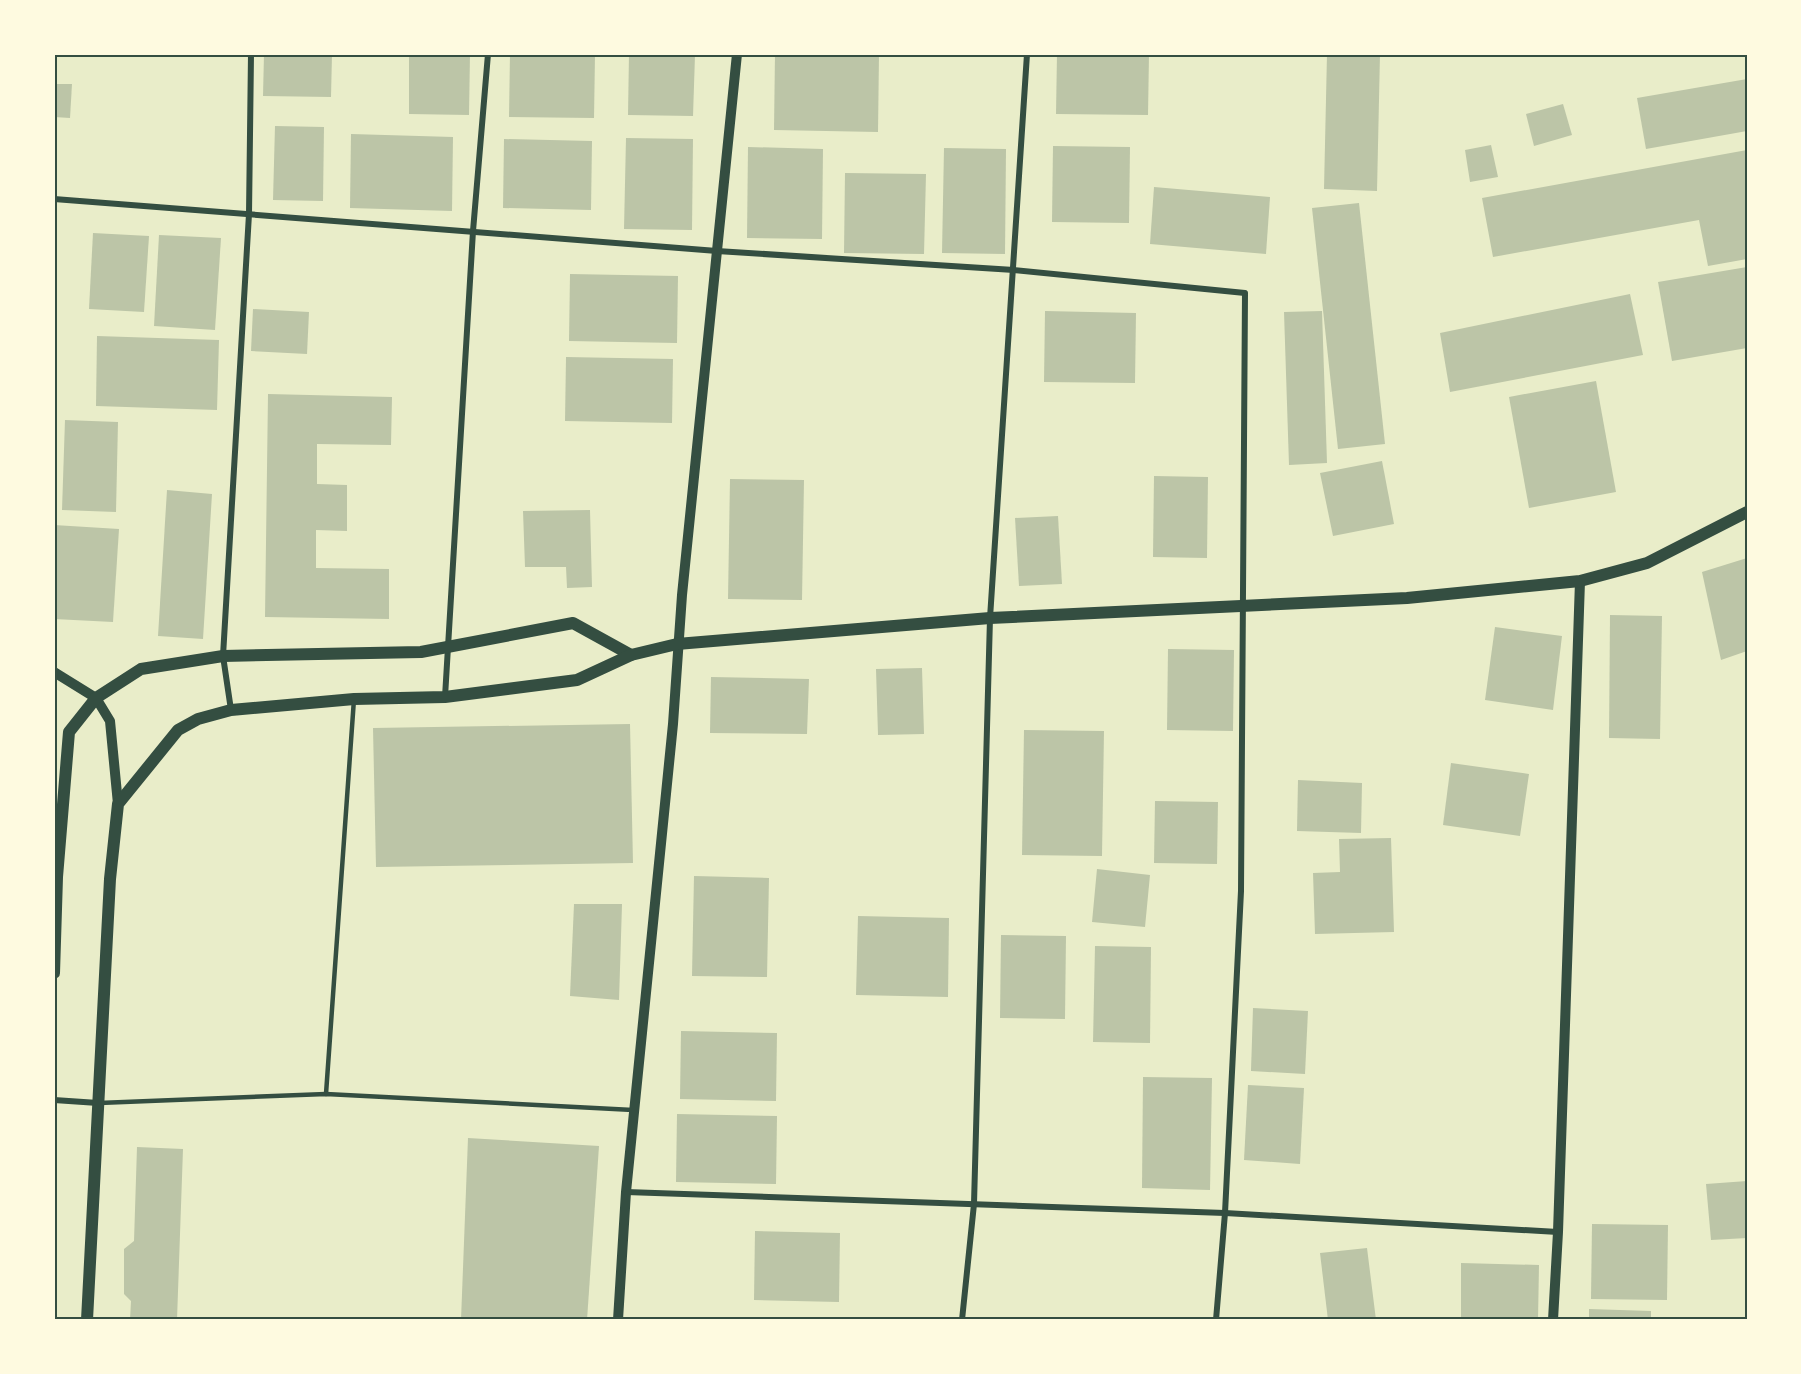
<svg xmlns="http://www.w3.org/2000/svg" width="1801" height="1374" viewBox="0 0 1801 1374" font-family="'Alegreya Sans',sans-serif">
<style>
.building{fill:#bcc5a7}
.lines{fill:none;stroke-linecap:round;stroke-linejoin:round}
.service{stroke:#344e41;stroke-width:4.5}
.minor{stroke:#344e41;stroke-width:6}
.tertiary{stroke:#344e41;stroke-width:10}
.secondary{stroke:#344e41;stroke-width:12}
.neatline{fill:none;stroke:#344e41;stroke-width:2}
</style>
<rect width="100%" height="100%" fill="#e9edc9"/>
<g class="building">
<path d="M264,54H332L331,97L263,96Z"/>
<path d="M409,54H470L469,115L409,114Z"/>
<path d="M510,54H595L594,118L509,117Z"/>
<path d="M629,54L695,55L693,116L628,115Z"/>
<path d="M775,54H879L878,132L774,130Z"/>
<path d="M1057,54H1149L1148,115L1056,114Z"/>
<path d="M1327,54H1380L1377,191L1324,189Z"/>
<path d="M1747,79V131L1646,149L1637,98Z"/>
<path d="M54,84H72L70,118L54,117Z"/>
<path d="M1563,104L1572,135L1534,146L1526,114Z"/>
<path d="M275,126L324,127L323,201L273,200Z"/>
<path d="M351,134L453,137L452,211L350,208Z"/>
<path d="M626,138L693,139L692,230L624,229Z"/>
<path d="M504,139L592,141L591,210L503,208Z"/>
<path d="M1491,145L1498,177L1470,182L1465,150Z"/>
<path d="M1053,146L1130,147L1129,223L1052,222Z"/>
<path d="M748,147L823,149L822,239L747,238Z"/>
<path d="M944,148L1006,149L1005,254L942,253Z"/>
<path d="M1747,150V259L1708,266L1699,220L1493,257L1482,198Z"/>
<path d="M845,173L926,174L924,254L844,253Z"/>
<path d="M1154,187L1270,197L1266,254L1150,244Z"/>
<path d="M1359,203L1385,444L1338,449L1312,208Z"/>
<path d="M93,233L149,236L144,312L89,309Z"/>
<path d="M159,235L221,238L215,330L154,326Z"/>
<path d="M1747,267V348L1672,361L1658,282Z"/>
<path d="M570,274L678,276L677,343L569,341Z"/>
<path d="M1630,294L1643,355L1450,392L1440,333Z"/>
<path d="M253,309L309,312L307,354L251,351Z"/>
<path d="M1045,311L1136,313L1135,383L1044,382Z"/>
<path d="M1322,311L1327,463L1289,465L1284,312Z"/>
<path d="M54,329H57L56,357H54Z"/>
<path d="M97,336L219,340L217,410L96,406Z"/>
<path d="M566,357L673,359L672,423L565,421Z"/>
<path d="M1596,381L1616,492L1529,508L1509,397Z"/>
<path d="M268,394L392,397L391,445L317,444V484L347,485V531L316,530V568L389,569V619L265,617Z"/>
<path d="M65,420L118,422L116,512L62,510Z"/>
<path d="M1382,461L1394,524L1333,536L1320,473Z"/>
<path d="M1154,476L1208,477L1207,558L1153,557Z"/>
<path d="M730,479L804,480L802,600L728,599Z"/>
<path d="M167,490L212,494L203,639L158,636Z"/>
<path d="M590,510L592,587L567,588L566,567H525L523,511Z"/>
<path d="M1058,516L1062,584L1019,586L1015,518Z"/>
<path d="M54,525L119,529L113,622L54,619Z"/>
<path d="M1747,558V651L1721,660L1702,572Z"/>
<path d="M1610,615L1662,616L1660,739L1609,738Z"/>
<path d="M1495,627L1562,636L1553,710L1485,700Z"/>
<path d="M1168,649L1234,650L1233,731L1167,730Z"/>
<path d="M922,668L924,734L878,735L876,669Z"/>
<path d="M711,677L809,679L807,734L710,733Z"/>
<path d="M630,724L633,863L376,867L373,728Z"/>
<path d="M1024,730L1104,731L1102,856L1022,855Z"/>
<path d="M1451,763L1529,774L1520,836L1443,825Z"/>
<path d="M1298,780L1362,783L1361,833L1297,831Z"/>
<path d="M1155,801L1218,802L1217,864L1154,863Z"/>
<path d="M1391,838L1394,932L1315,934L1313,873L1340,872L1339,839Z"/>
<path d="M1097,869L1150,875L1145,927L1092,922Z"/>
<path d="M694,876L769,878L767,977L692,976Z"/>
<path d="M574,904H622L619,1000L570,996Z"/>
<path d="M858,916L949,918L948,997L856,995Z"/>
<path d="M1001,935L1066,936L1065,1019L1000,1018Z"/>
<path d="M1095,946L1151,947L1150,1043L1093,1042Z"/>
<path d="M1253,1008L1308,1011L1305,1074L1251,1071Z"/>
<path d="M681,1031L777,1033L776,1101L680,1099Z"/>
<path d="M1143,1077L1212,1078L1210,1190L1142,1188Z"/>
<path d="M1248,1085L1304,1088L1300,1164L1244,1160Z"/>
<path d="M677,1114L777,1116L776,1184L676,1182Z"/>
<path d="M468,1138L599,1146L587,1320H461Z"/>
<path d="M137,1147L183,1149L177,1320H130L131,1301L124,1294V1249L134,1241Z"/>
<path d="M1747,1181V1238L1711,1240L1706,1184Z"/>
<path d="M1592,1224L1668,1225L1667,1300L1591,1299Z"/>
<path d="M755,1231L840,1233L839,1302L754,1300Z"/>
<path d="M1367,1248L1376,1320H1328L1320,1253Z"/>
<path d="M1461,1263L1539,1265L1538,1320H1461Z"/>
<path d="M1589,1309L1651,1311V1320H1589Z"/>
</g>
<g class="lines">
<g class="service">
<path d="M326,1094L354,699"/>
<path d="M99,1103L326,1094L633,1110"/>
</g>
<g class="minor">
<path d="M54,199L717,251L1014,270L1245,293L1241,891L1225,1213L1216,1320"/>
<path d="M445,697L473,231L488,54"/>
<path d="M231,710L223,656L249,214L251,54"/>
<path d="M54,1100L98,1103"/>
<path d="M626,1192L1225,1213L1558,1232"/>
<path d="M962,1320L974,1204L990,618L1027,54"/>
</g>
<g class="tertiary">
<path d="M54,672L96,698L110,721L118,804"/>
<path d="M618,1320L626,1192L673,724L682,595L737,54"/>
<path d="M1553,1320L1558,1232L1580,581"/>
</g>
<g class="secondary">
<path d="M54,973L57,877L69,732L96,698L141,669L223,656L421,652L573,623L631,655"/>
<path d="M87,1320L110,879L118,804L178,730L198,719L231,710L354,699L445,697L577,680L631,655L677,644L990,618L1407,598L1580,581L1647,563L1747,512"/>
</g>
</g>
<rect width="1801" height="1374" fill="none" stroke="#fefae0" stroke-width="111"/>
<rect x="56" y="56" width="1690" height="1262" class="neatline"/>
</svg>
